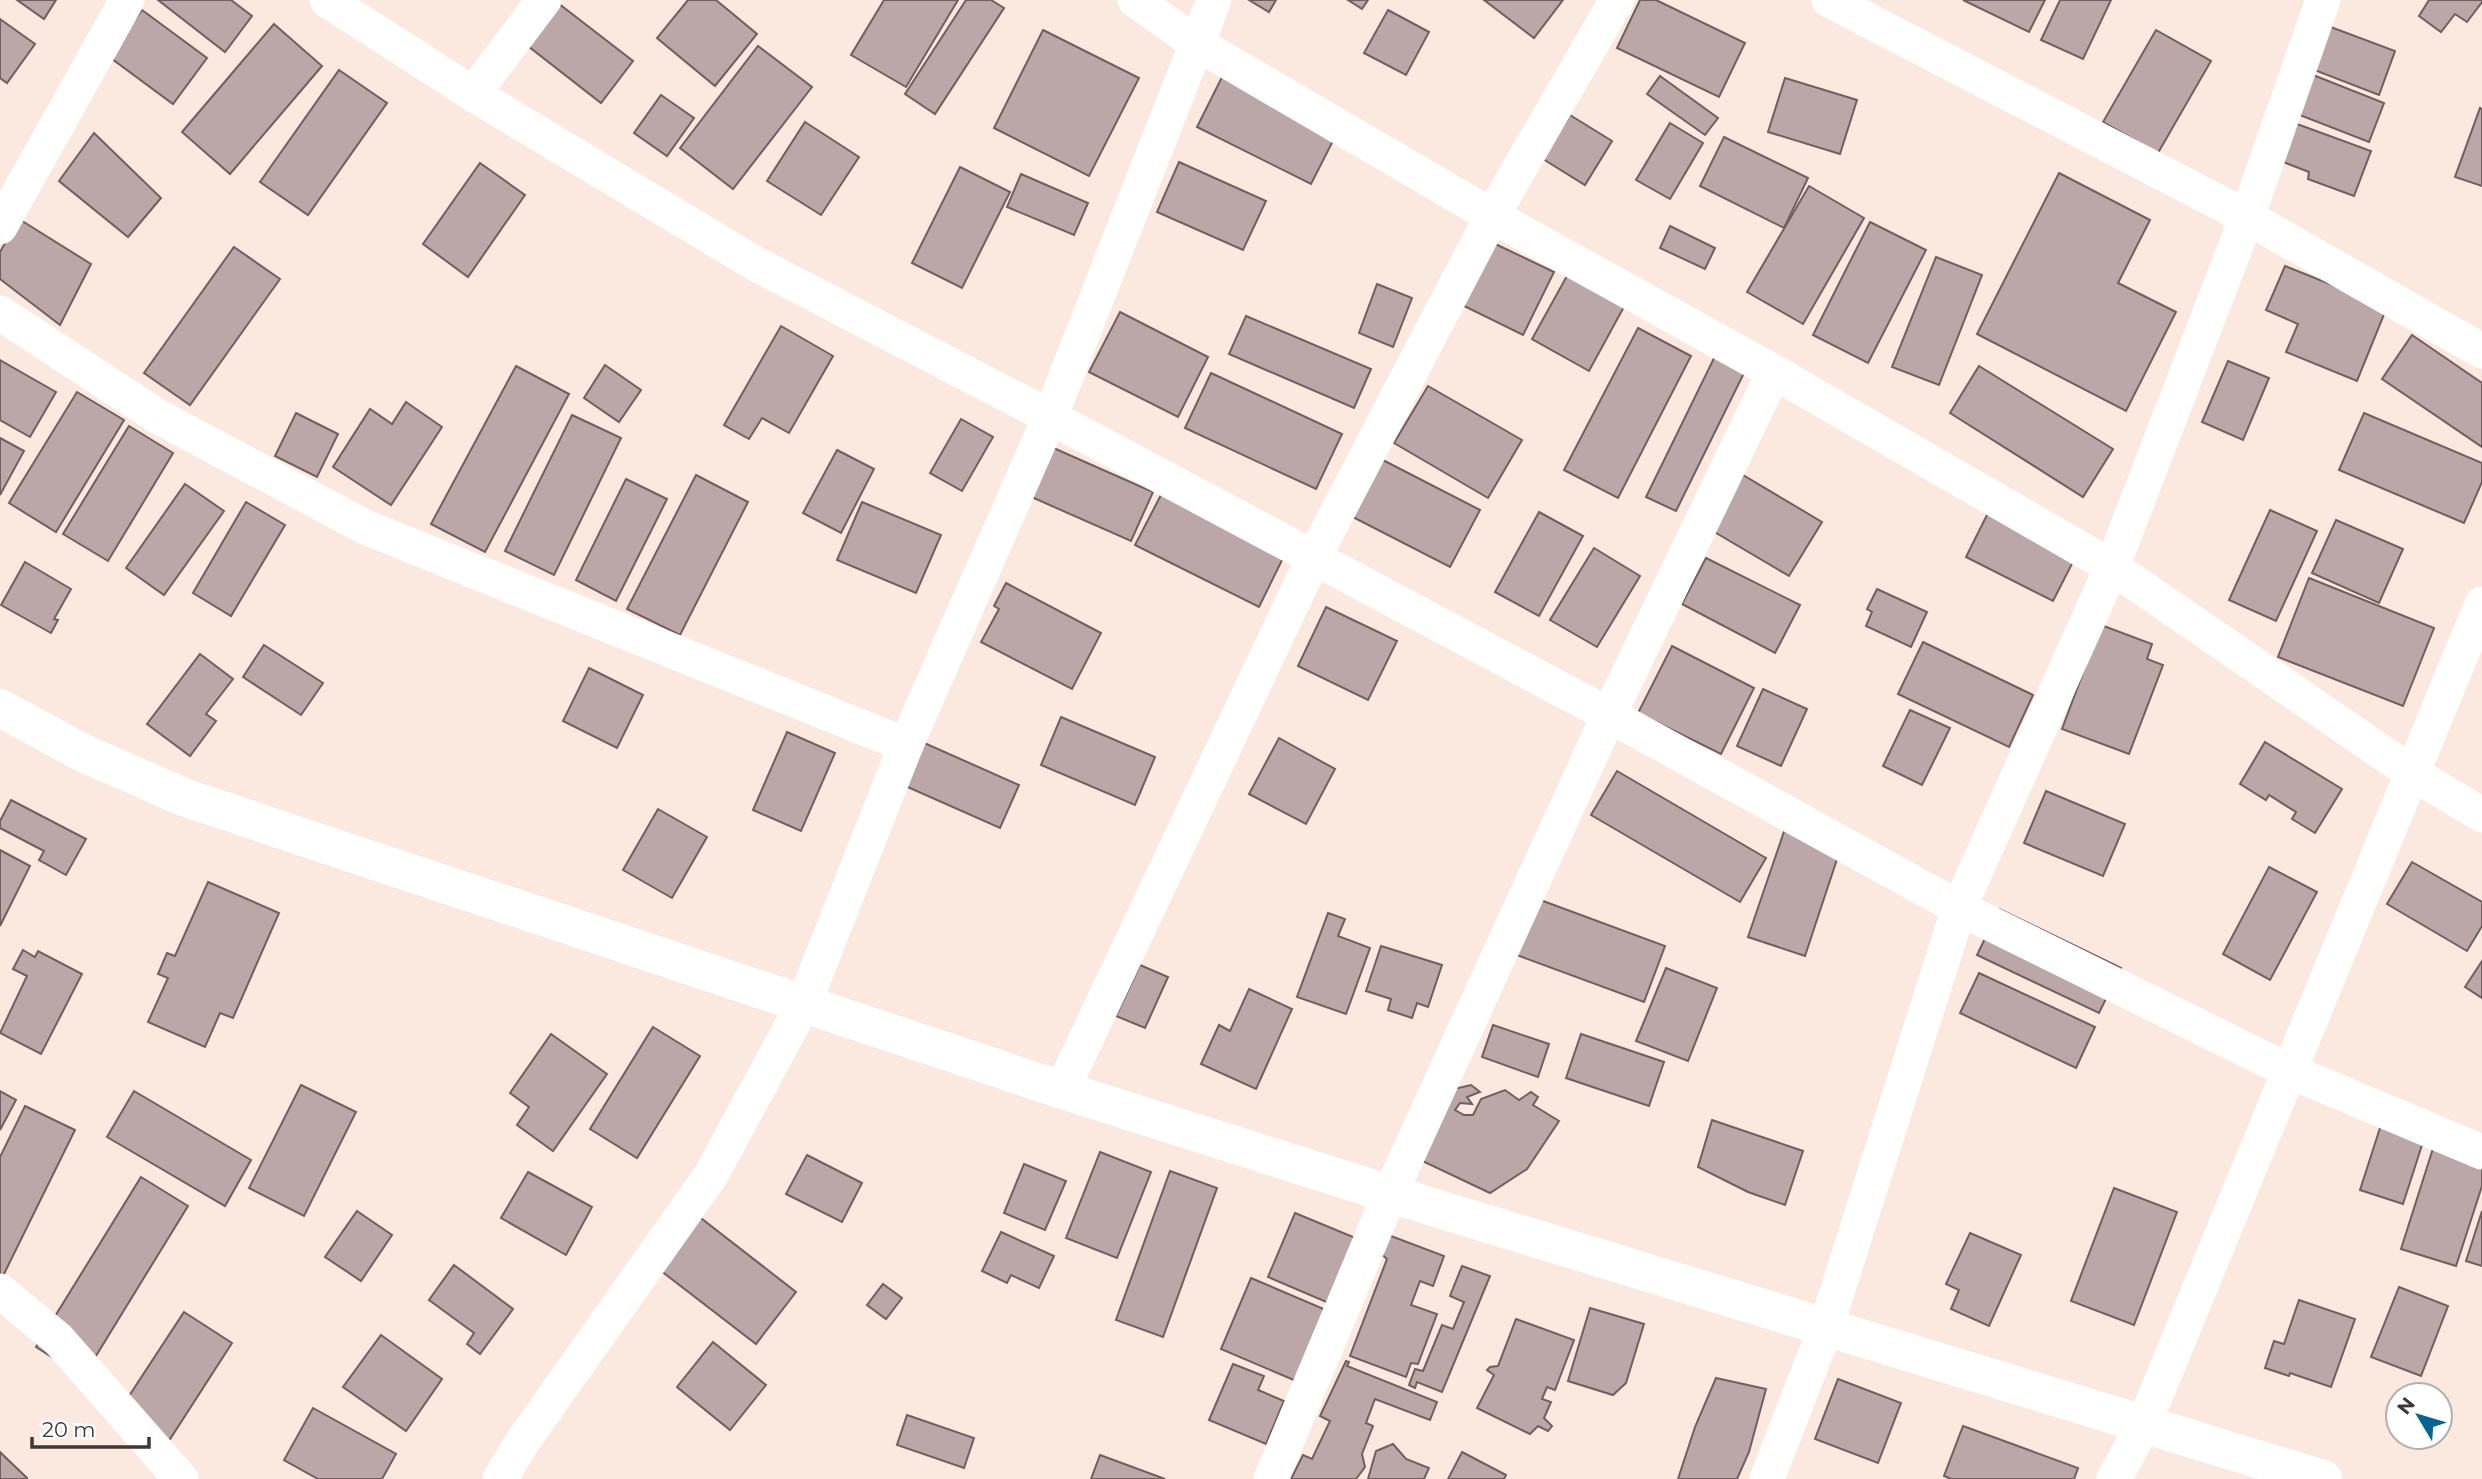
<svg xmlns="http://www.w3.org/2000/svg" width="2482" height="1479" viewBox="0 0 2482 1479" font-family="Montserrat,sans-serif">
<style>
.building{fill:#bca7a8;stroke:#725e5f;stroke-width:2}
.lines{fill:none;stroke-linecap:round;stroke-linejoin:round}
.street{stroke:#fff;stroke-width:35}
.secondary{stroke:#fff;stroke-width:38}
</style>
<rect width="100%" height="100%" fill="#fbe8de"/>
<g class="building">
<path d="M17,0H56L44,19Z"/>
<path d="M158,0H231L252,16L225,52Z"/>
<path d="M554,0L633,61L601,103L519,39Z"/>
<path d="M688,0H716L757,34L715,86L657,38Z"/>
<path d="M884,0H958L906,87L851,55Z"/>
<path d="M966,0H991L1004,8L935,114L905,94Z"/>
<path d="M1249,0H1276L1269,12Z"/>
<path d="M1348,0H1368L1362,9Z"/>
<path d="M1484,0H1563L1534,38Z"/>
<path d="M1640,0H1656L1745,43L1719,97L1617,48Z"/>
<path d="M1963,0H2045L2029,32Z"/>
<path d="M2060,0H2111L2083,59L2041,40Z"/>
<path d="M2429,0H2482V2L2467,22L2455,14L2441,32L2419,16Z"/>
<path d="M142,10L207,58L173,104L108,56Z"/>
<path d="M1388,10L1429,32L1406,75L1364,53Z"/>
<path d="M0,19L35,44L7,83L0,78Z"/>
<path d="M2320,23L2395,51L2379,95L2304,66Z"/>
<path d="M274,24L322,66L230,174L182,132Z"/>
<path d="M1043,30L1139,78L1089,176L994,128Z"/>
<path d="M2156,30L2211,61L2158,153L2103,122Z"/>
<path d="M758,46L812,87L733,189L680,148Z"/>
<path d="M339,70L387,103L308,215L260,182Z"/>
<path d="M2313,75L2384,103L2369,142L2297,114Z"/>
<path d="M1660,76L1718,118L1705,135L1647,94Z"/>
<path d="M1222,77L1336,135L1311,184L1197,127Z"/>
<path d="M1785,78L1857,100L1840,154L1768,132Z"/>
<path d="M661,95L694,118L667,156L634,133Z"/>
<path d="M2480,108L2482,109V186L2455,177Z"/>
<path d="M1570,115L1612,141L1585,185L1543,159Z"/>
<path d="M805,122L859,157L821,215L767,181Z"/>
<path d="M1670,123L1703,143L1670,199L1636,180Z"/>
<path d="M2297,124L2371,151L2354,196L2308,179L2309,172L2283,162Z"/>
<path d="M94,133L161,198L128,237L59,181Z"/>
<path d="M1724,137L1808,178L1784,228L1700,186Z"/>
<path d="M1179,162L1266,201L1243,250L1157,212Z"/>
<path d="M480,163L525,195L468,277L423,244Z"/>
<path d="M960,167L1010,192L962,288L912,263Z"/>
<path d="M2059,173L2150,220L2118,283L2176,312L2126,411L1977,334Z"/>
<path d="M1021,174L1088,203L1074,235L1007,207Z"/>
<path d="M1809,186L1864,218L1803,324L1747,292Z"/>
<path d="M19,219L91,264L60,325L0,279V252Z"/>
<path d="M1870,222L1926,250L1868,363L1813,335Z"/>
<path d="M1670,226L1715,248L1705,269L1660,248Z"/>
<path d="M1487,240L1554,272L1523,335L1456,302Z"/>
<path d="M234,247L280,279L190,405L144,373Z"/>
<path d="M1936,257L1982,275L1939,385L1892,367Z"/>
<path d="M2285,266L2387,307L2357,381L2286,352L2298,324L2266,310Z"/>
<path d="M1568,274L1625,305L1589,371L1532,339Z"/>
<path d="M1377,284L1412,298L1393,347L1359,333Z"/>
<path d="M1120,312L1208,357L1178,417L1089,372Z"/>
<path d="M1246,316L1371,369L1354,408L1229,354Z"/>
<path d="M781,326L833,356L789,433L762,418L749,439L724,425Z"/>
<path d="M1638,328L1691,356L1618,498L1564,470Z"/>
<path d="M2412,335L2482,383V447L2382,379Z"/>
<path d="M1715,356L1745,371L1676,511L1646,497Z"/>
<path d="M0,360L56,392L30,437L0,420Z"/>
<path d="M2228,361L2269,378L2243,440L2202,422Z"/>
<path d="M605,365L641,390L619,422L584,398Z"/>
<path d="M516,366L569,394L485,552L431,524Z"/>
<path d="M1979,366L2113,449L2083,497L1950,413Z"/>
<path d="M1211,373L1342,434L1316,489L1185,428Z"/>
<path d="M1428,386L1522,440L1488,498L1394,443Z"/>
<path d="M77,392L124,420L56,532L9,503Z"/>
<path d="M406,402L442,427L391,505L333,467L370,409L392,424Z"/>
<path d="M296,413L338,434L317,477L275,456Z"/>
<path d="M2364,413L2482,463V482L2464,523L2339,470Z"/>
<path d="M572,415L621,438L554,575L505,551Z"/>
<path d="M961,419L993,437L962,491L930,473Z"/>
<path d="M129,426L173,453L108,561L63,534Z"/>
<path d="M0,438L24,451L0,495Z"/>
<path d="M1049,446L1153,492L1131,541L1027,495Z"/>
<path d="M837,450L874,469L841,533L803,513Z"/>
<path d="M1375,456L1480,510L1450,567L1345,513Z"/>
<path d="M696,475L748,502L680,635L627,609Z"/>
<path d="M1743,475L1822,522L1789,576L1711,530Z"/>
<path d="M626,479L667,499L616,601L576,580Z"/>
<path d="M185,484L224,511L164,595L126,568Z"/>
<path d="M1162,493L1285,554L1259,607L1135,545Z"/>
<path d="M246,502L285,525L231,616L193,593Z"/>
<path d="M862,502L941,535L916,593L837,560Z"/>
<path d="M1990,509L2077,554L2053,601L1966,557Z"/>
<path d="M2270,510L2317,531L2276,621L2229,600Z"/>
<path d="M1539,512L1583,536L1539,616L1495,592Z"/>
<path d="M2336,520L2403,549L2379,603L2312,573Z"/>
<path d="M1594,548L1640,576L1597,647L1550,620Z"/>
<path d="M1706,558L1800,605L1775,653L1682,604Z"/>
<path d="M25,562L71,589L54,619L58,620L51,633L1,605Z"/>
<path d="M2309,578L2434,628L2403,706L2278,657Z"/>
<path d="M1006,583L1101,633L1072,689L981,642L999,609L994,606Z"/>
<path d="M1877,589L1927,612L1911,647L1866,626L1872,612L1867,609Z"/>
<path d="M1326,607L1397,641L1368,700L1298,666Z"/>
<path d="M2101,625L2152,644L2147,659L2163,665L2129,754L2062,729Z"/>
<path d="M1923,642L2033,695L2009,747L1898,694Z"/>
<path d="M264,645L323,683L301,715L243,677Z"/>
<path d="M1672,646L1754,688L1721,754L1638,713Z"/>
<path d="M200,654L233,679L206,714L216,721L190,756L147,724Z"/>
<path d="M589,668L643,695L617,748L563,721Z"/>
<path d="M1763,689L1807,709L1781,766L1737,746Z"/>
<path d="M1910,710L1950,728L1922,785L1883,766Z"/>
<path d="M1061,717L1155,757L1135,805L1041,765Z"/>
<path d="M787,732L835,753L801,831L753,810Z"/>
<path d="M1279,738L1335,769L1306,824L1249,794Z"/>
<path d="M922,742L1019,785L1000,828L903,785Z"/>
<path d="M2265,742L2342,789L2315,833L2292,819L2296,812L2269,795L2266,800L2240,784Z"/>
<path d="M1617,771L1766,858L1740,902L1591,815Z"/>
<path d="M2046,791L2125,824L2103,876L2024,843Z"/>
<path d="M11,800L86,839L66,875L39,860L44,851L0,828V821Z"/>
<path d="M658,809L707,837L672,898L623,870Z"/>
<path d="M1791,811L1847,829L1805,956L1748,937Z"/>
<path d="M0,850L30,866L0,926Z"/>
<path d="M2412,862L2482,902V926L2467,951L2387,904Z"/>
<path d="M2269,867L2317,892L2270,980L2223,954Z"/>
<path d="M208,882L279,913L233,1018L220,1013L205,1047L148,1022L168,978L158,974L167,953L175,956Z"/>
<path d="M1535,898L1665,946L1644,1002L1514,954Z"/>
<path d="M1999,909L2121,968L2099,1013L1977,955Z"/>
<path d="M1328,913L1345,919L1338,936L1370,948L1346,1014L1297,997Z"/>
<path d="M1381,946L1442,965L1428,1007L1417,1003L1412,1018L1388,1010L1391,999L1366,991Z"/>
<path d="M23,950L35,957L38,951L82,974L41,1054L0,1033L27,976L13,969Z"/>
<path d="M2482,961V998L2465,987Z"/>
<path d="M1140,965L1168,977L1145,1028L1116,1016Z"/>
<path d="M1666,968L1717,988L1688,1061L1636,1041Z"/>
<path d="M1979,973L2095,1027L2076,1068L1960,1013Z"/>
<path d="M1249,989L1292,1009L1256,1089L1201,1064L1219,1025L1230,1031Z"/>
<path d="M1493,1025L1549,1044L1538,1077L1482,1057Z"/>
<path d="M653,1027L700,1056L637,1158L590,1129Z"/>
<path d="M551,1034L607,1074L553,1151L517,1125L529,1107L510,1093Z"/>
<path d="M1581,1034L1664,1062L1649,1106L1566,1078Z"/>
<path d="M301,1085L356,1112L304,1216L249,1188Z"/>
<path d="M1471,1085L1480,1092L1467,1097L1472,1104L1460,1103L1455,1110L1464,1115H1473L1481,1099L1505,1090L1519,1100L1531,1092L1538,1097L1533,1105L1559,1121L1527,1169L1490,1193L1414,1157L1445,1091Z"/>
<path d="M0,1091L16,1100L0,1130Z"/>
<path d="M134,1091L251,1160L225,1206L107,1137Z"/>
<path d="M2388,1103L2431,1117L2403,1204L2360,1190Z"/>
<path d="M25,1106L75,1130L0,1282V1157Z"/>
<path d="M1712,1120L1803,1151L1785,1205L1748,1192L1698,1167Z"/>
<path d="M2436,1139L2482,1154V1186L2456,1266L2401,1249Z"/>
<path d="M1100,1152L1151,1172L1117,1258L1066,1238Z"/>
<path d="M807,1155L862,1183L842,1222L786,1194Z"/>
<path d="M1024,1164L1066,1181L1045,1230L1004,1213Z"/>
<path d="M1170,1171L1217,1188L1163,1337L1116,1320Z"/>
<path d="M528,1172L592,1207L566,1255L501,1218Z"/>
<path d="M141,1177L188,1206L83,1377L36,1347Z"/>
<path d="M2114,1188L2177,1212L2134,1325L2071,1301Z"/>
<path d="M357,1211L392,1235L361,1281L325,1257Z"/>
<path d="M2482,1211V1266L2466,1261Z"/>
<path d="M1295,1213L1358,1239L1331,1304L1268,1277Z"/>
<path d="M697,1215L796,1292L756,1344L656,1267Z"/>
<path d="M1001,1232L1054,1256L1039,1288L1011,1275L1007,1283L982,1271Z"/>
<path d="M1383,1233L1444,1256L1433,1286L1420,1281L1411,1305L1437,1314L1418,1364L1411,1363L1406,1377L1350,1356L1387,1259L1377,1250Z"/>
<path d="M1970,1233L2021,1255L1989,1326L1951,1309L1959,1290L1946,1284Z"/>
<path d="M454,1265L513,1309L480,1354L467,1344L474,1333L429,1300Z"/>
<path d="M1462,1266L1490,1276L1442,1392L1417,1382L1415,1388L1409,1385L1415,1369L1423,1371L1442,1325L1453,1329L1464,1302L1450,1296Z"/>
<path d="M1251,1278L1326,1310L1296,1381L1221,1349Z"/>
<path d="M883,1284L902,1298L886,1319L867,1305Z"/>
<path d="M2399,1287L2448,1306L2421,1376L2371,1357Z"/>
<path d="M2299,1300L2355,1319L2331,1387L2290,1373L2289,1376L2265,1368L2274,1341L2284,1344Z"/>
<path d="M1590,1308L1644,1324L1626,1383L1613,1395L1568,1381Z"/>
<path d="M184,1312L232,1343L163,1450L114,1419Z"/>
<path d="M1516,1319L1574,1340L1555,1390L1547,1387L1542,1399L1551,1402L1544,1418L1552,1426L1548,1431L1538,1426L1530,1434L1477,1408L1494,1375L1487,1370L1490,1367L1498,1366Z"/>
<path d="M381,1335L442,1379L406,1431L343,1387Z"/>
<path d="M713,1342L766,1385L730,1430L677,1387Z"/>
<path d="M1346,1361L1349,1362L1347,1366L1437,1402L1430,1420L1375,1399L1366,1423L1373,1426L1362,1454L1365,1467L1356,1479H1291L1303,1455L1312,1459L1330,1421L1320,1416Z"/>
<path d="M1233,1364L1264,1376L1258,1390L1284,1401L1266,1444L1209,1420Z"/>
<path d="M1716,1378L1766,1389L1749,1452L1737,1479H1678L1695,1427Z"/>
<path d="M1838,1379L1901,1403L1878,1463L1815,1439Z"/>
<path d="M313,1408L396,1454L382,1479H318L284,1460Z"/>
<path d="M907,1415L974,1438L964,1468L897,1445Z"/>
<path d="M1963,1426L2078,1468L2074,1479H1951L1944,1476Z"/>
<path d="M1393,1444L1406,1459L1429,1468L1424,1479H1368L1376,1451Z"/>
<path d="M0,1452L27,1478V1479H0Z"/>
<path d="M1462,1452L1506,1475L1504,1479H1448Z"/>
<path d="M1100,1455L1165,1479H1091Z"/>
</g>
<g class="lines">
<g class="street">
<path d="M327,0L473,94L756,264L1050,417L1609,715L1959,908L2289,1071L2482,1152"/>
<path d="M1135,0L1196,43L1492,216L1774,372L2112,567L2412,773L2482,815"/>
<path d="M1829,0L2247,217L2482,351"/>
<path d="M473,94L544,0"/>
<path d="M0,227L127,0"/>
<path d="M0,313L157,416L365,527L906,745"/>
<path d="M1062,1090L1313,559L1492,216L1617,0"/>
<path d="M0,1291L58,1339L181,1479"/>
<path d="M500,1479L521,1444L711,1175L804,1003L906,745L1050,417L1214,0"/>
<path d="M1271,1479L1390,1194L1609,715L1774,372"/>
<path d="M1767,1479L1826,1327L1959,908L2112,567L2247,217L2323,0"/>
<path d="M2114,1479L2143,1426L2482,604"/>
</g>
<path class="secondary" d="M0,708L81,752L186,798L1062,1090L1390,1194L2323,1479"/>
</g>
<g transform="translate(2419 1416) rotate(308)"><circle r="33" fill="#ffffff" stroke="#b2afad" stroke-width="2"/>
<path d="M0-5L12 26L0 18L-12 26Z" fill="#046594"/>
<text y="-10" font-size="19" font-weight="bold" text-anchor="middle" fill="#3e3733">N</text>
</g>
<path d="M32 1437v10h117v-10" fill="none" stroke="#3e3733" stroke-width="3.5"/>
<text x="42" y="1437" font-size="21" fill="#3e3733" stroke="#ffffff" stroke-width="5" paint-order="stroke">20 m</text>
</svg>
